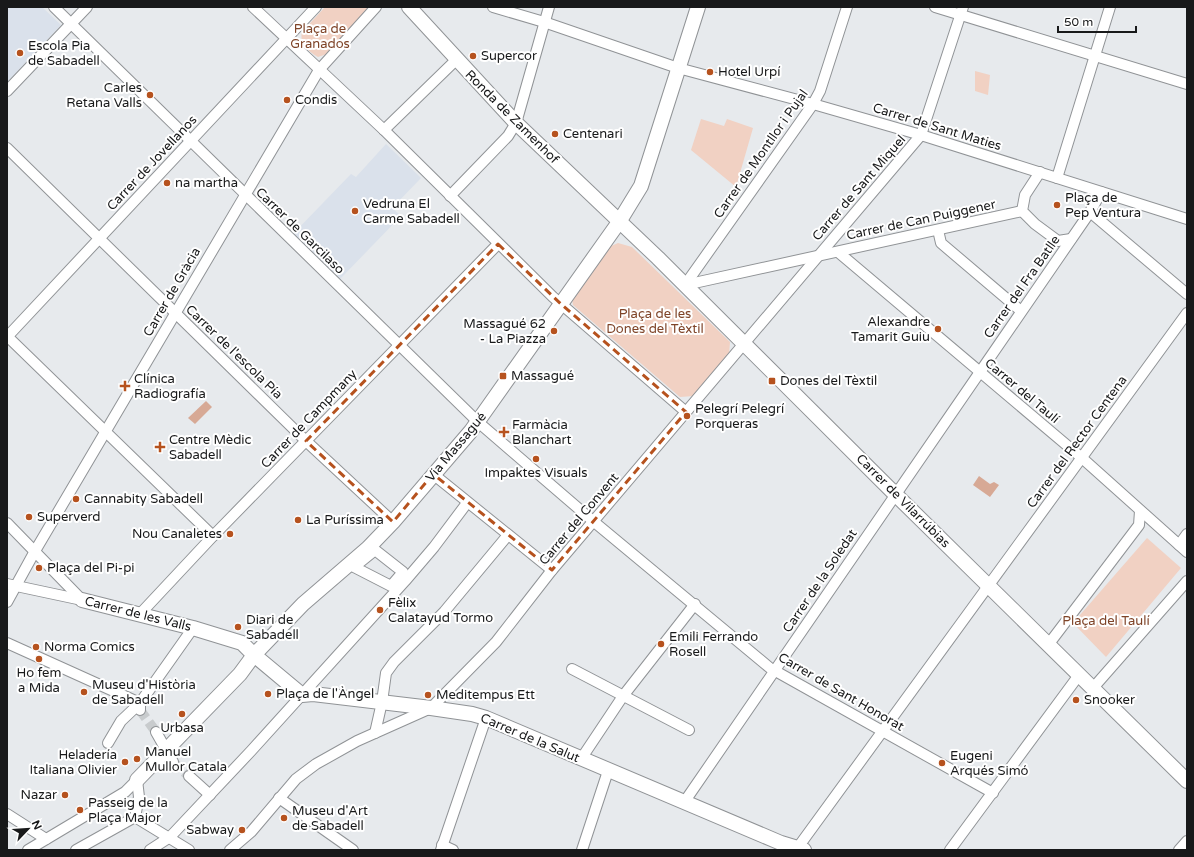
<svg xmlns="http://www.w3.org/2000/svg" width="1194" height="857" viewBox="0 0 1194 857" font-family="'Varela Round',sans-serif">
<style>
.built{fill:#dae1eb}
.green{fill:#f1d1c3}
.water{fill:#d7a995}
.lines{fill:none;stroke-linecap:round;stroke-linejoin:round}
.street-tunnel{stroke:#c8cbcd;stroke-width:10;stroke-dasharray:10 5;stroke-linecap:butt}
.street-casing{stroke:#909396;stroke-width:12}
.secondary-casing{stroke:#909396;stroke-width:16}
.street{stroke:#fff;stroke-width:10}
.secondary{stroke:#fff;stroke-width:14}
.marked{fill:none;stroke:#b6521e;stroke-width:3;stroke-dasharray:8 5;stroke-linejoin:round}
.poi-dot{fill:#b6521e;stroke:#fff;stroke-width:1.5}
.labels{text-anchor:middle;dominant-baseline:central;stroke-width:4;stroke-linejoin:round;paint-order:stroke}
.park-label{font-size:13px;fill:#7f4428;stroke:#fff}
.poi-label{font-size:13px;fill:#18191a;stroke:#fff;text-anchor:start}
.street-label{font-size:13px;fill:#18191a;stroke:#fff}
</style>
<rect width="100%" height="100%" fill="#e7eaed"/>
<g class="built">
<path d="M7,7H42L61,25L7,82Z"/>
<path d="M386,144L421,178L392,208L401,216L340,279L293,234L351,174L356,177Z"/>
</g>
<g class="green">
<path d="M325,7H371L327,54L318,57C309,52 299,43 302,32Z"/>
<path d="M975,71L990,75L988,95L975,91Z"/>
<path d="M701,119L724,126L727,119L753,128L736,187L691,150Z"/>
<path d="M618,243L632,247L730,342L729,355L694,396L680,397L573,305L572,299L609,247Z"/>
<path d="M1147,538L1181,568L1106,657L1073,623Z"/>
</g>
<g class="water">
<path d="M206,401L212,407L195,424L188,418Z"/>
<path d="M979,476L990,484L994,482L999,485L990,497L973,485Z"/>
</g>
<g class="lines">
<g class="street-tunnel">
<path d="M140,710L156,732"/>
<path d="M173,762L189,776"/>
</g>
<g class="street-casing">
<g id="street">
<path d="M54,7L478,422L593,521L770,668L993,793"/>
<path d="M253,7L384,130L553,297L686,412"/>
<path d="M493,7L544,22L678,68L813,104L921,135L1187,219"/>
<path d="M935,7L1187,84"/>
<path d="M7,91L87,7"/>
<path d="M384,130L456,60"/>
<path d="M7,148L306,441L393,522"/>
<path d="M1040,172L1025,195L1022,211L1035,224L1058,241L1071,239"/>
<path d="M1057,178L1110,7"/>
<path d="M450,196L508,136L516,123L549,7"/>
<path d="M1090,212L1187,294"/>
<path d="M938,230L941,243L1021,311"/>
<path d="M838,252L1082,458L1187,552"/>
<path d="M685,285L1022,211"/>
<path d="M685,285L813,104L820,91L847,7"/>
<path d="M7,336L213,536"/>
<path d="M7,337L316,7"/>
<path d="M433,474L552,570"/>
<path d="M7,523L82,600"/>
<path d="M1179,545L1187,534"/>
<path d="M375,550L403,572L391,586L354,567Z"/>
<path d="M7,584L82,600"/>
<path d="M7,602L35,551L319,70L376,7"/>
<path d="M140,614L213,536L498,244"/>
<path d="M7,643L140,703V710"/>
<path d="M1048,645L1139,525L1140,511"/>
<path d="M572,669L689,730"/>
<path d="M1093,688L1187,581"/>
<path d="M156,732L173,762"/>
<path d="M375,733L382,702L386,673L394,662L444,612L508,535"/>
<path d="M108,743L121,721L140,703L193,628"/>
<path d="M581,759L623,696L695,604"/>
<path d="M189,776L210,795"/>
<path d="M279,798L353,850"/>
<path d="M685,801L1090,212L1101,192"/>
<path d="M7,814L46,839"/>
<path d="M135,817L189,850"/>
<path d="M135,817L139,797L137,780"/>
<path d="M442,845L453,850"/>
<path d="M28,850L125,792L137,780"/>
<path d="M76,850L135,817"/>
<path d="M150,850L170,837L251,751L405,581L434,547L467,503"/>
<path d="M230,850L251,832L296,779L316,764L357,741L431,708L496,642L552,570L921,135L963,7"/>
<path d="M441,850L486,718"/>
<path d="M582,850L608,771"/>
<path d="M796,850L1187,313"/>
<path d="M950,850L1079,675"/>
<path d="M1179,850L1187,841"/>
</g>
</g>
<g class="secondary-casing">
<g id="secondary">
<path d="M409,7L516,123L658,258L895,494L1187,781"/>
<path d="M82,600L193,628L242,643L254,655L302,695L313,694L431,708L472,714L486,718L781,843L804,850"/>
<path d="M137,780L240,674L254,655L303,604L368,548L393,522L471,431L619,222L641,186L698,7"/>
</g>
</g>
<use href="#street" class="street"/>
<use href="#secondary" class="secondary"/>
</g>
<path class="marked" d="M498,244L561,304L686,412L552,570L433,474L393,522L306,441Z"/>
<g class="poi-dot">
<circle cx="20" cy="53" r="4"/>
<circle cx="473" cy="56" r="4"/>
<circle cx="710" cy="72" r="4"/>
<circle cx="150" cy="95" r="4"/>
<circle cx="287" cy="100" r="4"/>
<circle cx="555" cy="134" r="4"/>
<circle cx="167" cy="183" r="4"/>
<circle cx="1057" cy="205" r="4"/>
<circle cx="355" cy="211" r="4"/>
<circle cx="938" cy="329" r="4"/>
<circle cx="554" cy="331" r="4"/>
<rect x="499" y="372" width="8" height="8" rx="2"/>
<rect x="768" y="377" width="8" height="8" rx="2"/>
<path d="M123 380h4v4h4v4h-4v4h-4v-4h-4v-4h4z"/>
<circle cx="687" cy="416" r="4"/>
<path d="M502 426h4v4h4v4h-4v4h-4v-4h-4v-4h4z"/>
<path d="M158 441h4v4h4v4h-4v4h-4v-4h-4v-4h4z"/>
<circle cx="536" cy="459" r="4"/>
<circle cx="76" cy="499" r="4"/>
<circle cx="29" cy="517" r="4"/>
<circle cx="298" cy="520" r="4"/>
<circle cx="230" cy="534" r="4"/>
<circle cx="39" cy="568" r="4"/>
<circle cx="380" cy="610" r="4"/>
<circle cx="238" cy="627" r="4"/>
<circle cx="661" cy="644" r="4"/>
<circle cx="36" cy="647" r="4"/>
<circle cx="39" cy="659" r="4"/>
<circle cx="84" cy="692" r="4"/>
<circle cx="268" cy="694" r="4"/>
<circle cx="428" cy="695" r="4"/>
<circle cx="1076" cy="700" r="4"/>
<circle cx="182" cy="714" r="4"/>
<circle cx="137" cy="759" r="4"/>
<circle cx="125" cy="762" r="4"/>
<circle cx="942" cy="763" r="4"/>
<circle cx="65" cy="795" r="4"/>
<circle cx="80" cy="810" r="4"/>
<circle cx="284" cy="818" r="4"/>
<circle cx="242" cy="830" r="4"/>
</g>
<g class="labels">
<g class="park-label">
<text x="320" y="29">Plaça de<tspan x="320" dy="15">Granados</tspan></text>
<text x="655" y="314">Plaça de les<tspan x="655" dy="15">Dones del Tèxtil</tspan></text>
<text x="1106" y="621">Plaça del Taulí</text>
</g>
<g class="poi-label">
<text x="28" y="46">Escola Pia<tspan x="28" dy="15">de Sabadell</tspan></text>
<text x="481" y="56">Supercor</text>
<text x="718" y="72">Hotel Urpí</text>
<text x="142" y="88" text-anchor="end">Carles<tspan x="142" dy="15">Retana Valls</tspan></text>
<text x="295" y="100">Condis</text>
<text x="563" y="134">Centenari</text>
<text x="175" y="183">na martha</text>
<text x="1065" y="198">Plaça de<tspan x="1065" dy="15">Pep Ventura</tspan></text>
<text x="363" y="204">Vedruna El<tspan x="363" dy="15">Carme Sabadell</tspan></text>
<text x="930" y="322" text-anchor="end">Alexandre<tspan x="930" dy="15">Tamarit Guiu</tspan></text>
<text x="546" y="324" text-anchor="end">Massagué 62<tspan x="546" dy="15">- La Piazza</tspan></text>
<text x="511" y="376">Massagué</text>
<text x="134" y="379">Clínica<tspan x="134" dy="15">Radiografía</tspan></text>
<text x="780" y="381">Dones del Tèxtil</text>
<text x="695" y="409">Pelegrí Pelegrí<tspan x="695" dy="15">Porqueras</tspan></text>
<text x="512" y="425">Farmàcia<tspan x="512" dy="15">Blanchart</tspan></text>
<text x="169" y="440">Centre Mèdic<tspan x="169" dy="15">Sabadell</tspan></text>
<text x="536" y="473" text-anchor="middle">Impaktes Visuals</text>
<text x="84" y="499">Cannabity Sabadell</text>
<text x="37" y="517">Superverd</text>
<text x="306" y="520">La Puríssima</text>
<text x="222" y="534" text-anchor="end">Nou Canaletes</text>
<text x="47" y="568">Plaça del Pi-pi</text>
<text x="388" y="603">Fèlix<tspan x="388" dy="15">Calatayud Tormo</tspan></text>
<text x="246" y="620">Diari de<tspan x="246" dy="15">Sabadell</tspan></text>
<text x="669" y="637">Emili Ferrando<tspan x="669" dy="15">Rosell</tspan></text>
<text x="44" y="647">Norma Comics</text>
<text x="39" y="673" text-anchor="middle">Ho fem<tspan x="39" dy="15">a Mida</tspan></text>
<text x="92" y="685">Museu d'Història<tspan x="92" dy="15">de Sabadell</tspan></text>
<text x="276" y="694">Plaça de l'Àngel</text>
<text x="436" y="695">Meditempus Ett</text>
<text x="1084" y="700">Snooker</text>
<text x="182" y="728" text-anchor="middle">Urbasa</text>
<text x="145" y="752">Manuel<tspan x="145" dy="15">Mullor Catala</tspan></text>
<text x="117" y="755" text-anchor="end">Heladería<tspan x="117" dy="15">Italiana Olivier</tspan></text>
<text x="950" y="756">Eugeni<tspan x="950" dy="15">Arqués Simó</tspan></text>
<text x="57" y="795" text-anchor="end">Nazar</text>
<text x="88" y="803">Passeig de la<tspan x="88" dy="15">Plaça Major</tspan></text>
<text x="292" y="811">Museu d'Art<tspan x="292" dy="15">de Sabadell</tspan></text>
<text x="234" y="830" text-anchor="end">Sabway</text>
</g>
<g class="street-label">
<text transform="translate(512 117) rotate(45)">Ronda de Zamenhof</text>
<text transform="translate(937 127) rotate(17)">Carrer de Sant Maties</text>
<text transform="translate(761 154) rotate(-55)">Carrer de Montllor i Pujal</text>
<text transform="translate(152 163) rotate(-47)">Carrer de Jovellanos</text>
<text transform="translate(859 188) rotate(-49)">Carrer de Sant Miquel</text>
<text transform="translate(921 220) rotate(-12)">Carrer de Can Puiggener</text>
<text transform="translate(300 231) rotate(44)">Carrer de Garcilaso</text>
<text transform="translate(1022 287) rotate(-55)">Carrer del Fra Batlle</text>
<text transform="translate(172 292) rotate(-60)">Carrer de Gràcia</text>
<text transform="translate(234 352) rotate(44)">Carrer de l'escola Pía</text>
<text transform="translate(1022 391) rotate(40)">Carrer del Taulí</text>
<text transform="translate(309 419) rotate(-46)">Carrer de Campmany</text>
<text transform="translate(1077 442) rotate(-54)">Carrer del Rector Centena</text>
<text transform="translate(456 447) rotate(-50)">Via Massagué</text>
<text transform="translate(903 501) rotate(45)">Carrer de Vilarrúbias</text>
<text transform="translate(579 519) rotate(-50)">Carrer del Convent</text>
<text transform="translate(820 581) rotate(-56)">Carrer de la Soledat</text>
<text transform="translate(138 614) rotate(14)">Carrer de les Valls</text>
<text transform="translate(841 692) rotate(30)">Carrer de Sant Honorat</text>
<text transform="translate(530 738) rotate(23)">Carrer de la Salut</text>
</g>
</g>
<rect width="1194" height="857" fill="none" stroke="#18191a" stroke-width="16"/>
<g transform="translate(28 829) rotate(65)" stroke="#ffffff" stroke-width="3" paint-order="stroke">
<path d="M0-3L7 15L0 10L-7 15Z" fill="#18191a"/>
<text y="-6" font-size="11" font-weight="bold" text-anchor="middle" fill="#18191a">N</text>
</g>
<path d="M1058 26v6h78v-6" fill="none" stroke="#18191a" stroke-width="2"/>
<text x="1064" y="26" font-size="12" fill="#18191a" stroke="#ffffff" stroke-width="3" paint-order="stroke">50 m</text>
</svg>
